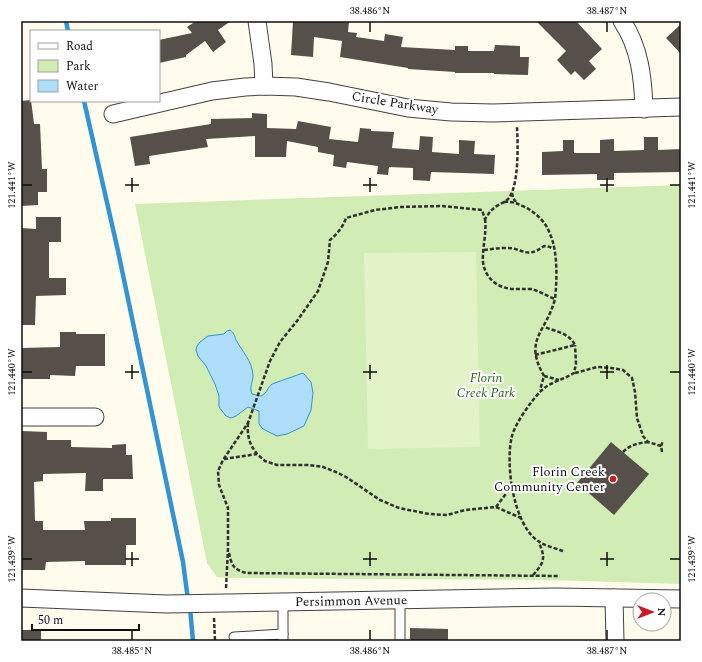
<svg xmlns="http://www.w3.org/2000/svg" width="702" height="662" viewBox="0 0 702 662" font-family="Spectral,serif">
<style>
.green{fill:#d1ecb5}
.pitch{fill:#e3f3c8}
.water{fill:#afdefa;stroke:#3293d5}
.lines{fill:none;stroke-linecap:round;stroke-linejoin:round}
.stream{stroke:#3293d5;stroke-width:4.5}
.building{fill:#574f49}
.service-casing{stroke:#414141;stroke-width:11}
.minor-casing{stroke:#414141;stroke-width:19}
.path{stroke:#303030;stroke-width:2.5;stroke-dasharray:4 2;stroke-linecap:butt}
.service{stroke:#fff;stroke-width:9}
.minor{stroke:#fff;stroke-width:17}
.ticks{fill:none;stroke:#0e0e0e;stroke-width:1.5}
.poi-dot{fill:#c61d24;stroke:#fff;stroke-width:1.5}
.labels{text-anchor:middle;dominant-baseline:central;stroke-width:4;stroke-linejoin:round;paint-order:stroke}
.street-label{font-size:13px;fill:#0e0e0e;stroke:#fff}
.park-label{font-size:13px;font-style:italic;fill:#2a691a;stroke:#fff}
.poi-label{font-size:13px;fill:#0e0e0e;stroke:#fff;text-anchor:end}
.neatline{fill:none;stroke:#0e0e0e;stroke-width:1.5}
.ticks-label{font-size:10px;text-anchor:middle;fill:#0e0e0e}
</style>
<rect width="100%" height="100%" fill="#fffcee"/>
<path class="green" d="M681,185V584L548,580L227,578L217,577L207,563L135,204Z"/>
<path class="pitch" d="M476,252L480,447L368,449L364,253Z"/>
<path class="water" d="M230,330C235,334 234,335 236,340C242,351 252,361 253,375C253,383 249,386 252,394L261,396C267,393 268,387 272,384L303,373L311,382L313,393L311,410L304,426L287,434L277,436L263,429L259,424V411L248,407L236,416L231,418L226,416L219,407V396L215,384L206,366L198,356L196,350L197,346L200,342L208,336L224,334L227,331Z"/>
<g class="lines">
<g class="stream">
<path d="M66,21L68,31"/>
<path d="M84,101L118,251L183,562L188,600"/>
<path d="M190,608L193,641"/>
</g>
</g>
<g class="building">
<path d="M196,21H231L218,30L226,42L213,52L205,41L186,55V57L159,63V40L192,33L187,27Z"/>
<path d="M293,21H342L349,22L348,32L357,33L356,37L384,41L385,34L403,37L401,47L455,50V46H468V51H494L495,45L520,46V57H529L528,75L494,74V73H455V72L408,69V68L340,57L342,41L314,37L313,57L291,55Z"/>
<path d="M536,21H576L602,49L589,61L596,69L584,80L575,71L571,75L557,60L566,51Z"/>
<path d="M681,24V54L666,38Z"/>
<path d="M31,100L34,124H40L42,169H47V192H38V205L21,206V101Z"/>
<path d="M252,113L267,114V128L296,129L298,121L331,127L329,139L358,142L360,128L371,129V131L394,132L392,148L419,150L420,136L433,137L432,152L459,154V140L475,141L474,154L495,155L494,174L431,172L430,181L413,180V168L389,167L388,175L377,174L378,166L347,162L346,168L333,166L334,155L318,152V147L287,141L286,157H255V136L206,139L208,147L149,156L150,164L135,166L130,137L211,124V119L252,118Z"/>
<path d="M644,137H658V150L681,149V172L614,173V180H597V174L542,175V152L563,151V140H574V153H600V140L614,139V151L644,150Z"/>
<path d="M36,217H61V242H49V278H66V295L36,296L35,325H21V228L36,229Z"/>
<path d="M60,332H76V334H105V366H76L75,376L50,375V379H21V348L60,347Z"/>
<path d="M22,431L47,432V440H71V447L112,448V445L126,444V455H132L133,479H103V491H85L86,473L43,474V481L34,482L35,521H43V530H85L84,521H111V518H136V545H126V565H85V561L46,562L45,570H21Z"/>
<path d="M611,442L649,474L614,515L577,483Z"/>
<path d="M410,628L448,629V641H410Z"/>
<rect x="21" y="630" width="20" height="11"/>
</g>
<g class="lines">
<g class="service-casing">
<g id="service">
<path d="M400,600V641"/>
<path d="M234,637L283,634"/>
<path d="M283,641V603"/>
</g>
</g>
<g class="minor-casing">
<g id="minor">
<path d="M257,21L263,64L264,86"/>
<path d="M622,21C640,48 643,78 644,109"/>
<path d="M113,114L212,91L245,87L264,86L296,87L329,92L408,108L451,112L493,113L681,107"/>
<path d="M21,417H95"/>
<path d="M21,598L166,604L555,597L681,599"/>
<path d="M614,598L615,641"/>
</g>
</g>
<g class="path">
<path d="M512,193L513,198L516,202"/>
<path d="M504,202C513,201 518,204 525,207C536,213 546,222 550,234C558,251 557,282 555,299"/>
<path d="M485,219C487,233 482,248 483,262C485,278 497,288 513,289C519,289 525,289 532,289C539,291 547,296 555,299C546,333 523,339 544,376L540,390"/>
<path d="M484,250C491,249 498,248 506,248C522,247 526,260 544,246L550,247L553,249"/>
<path d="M535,355L575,345C569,333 555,331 544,327"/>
<path d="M575,373L597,367L611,368L623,370L632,378L635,392L637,418L643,436L648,442L661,446"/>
<path d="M544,376L559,380"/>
<path d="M248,423C247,435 249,444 257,454"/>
<path d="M623,452C630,445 638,443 648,442"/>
<path d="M662,452L661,446L663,441"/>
<path d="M224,459L257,454L265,461L277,465H309L323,467L336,472L346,477L380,500L399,508L429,514L447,515L465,510L496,507L521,518"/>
<path d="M496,507L511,487"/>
<path d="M563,551C555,548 545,546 538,541C513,524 505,463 512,436C515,424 531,401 540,392C549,382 563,380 574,373L576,364L575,345"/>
<path d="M229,553C232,567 234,569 246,573L559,576"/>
<path d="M533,575C544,563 546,558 539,543"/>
<path d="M226,588L228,549V508L219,485L218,471L223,460L248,423L270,361L280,342L297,321L318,291L328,262L330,240C337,234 343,227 346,218L375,210L400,207L442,206L482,210L485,219C488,215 490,211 493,209C498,204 505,203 509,198C519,184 518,144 517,127"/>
<path d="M214,618L215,641"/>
</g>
<use href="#service" class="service"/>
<use href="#minor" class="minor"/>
</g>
<path class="ticks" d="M370,22V32M607,22V32M132,178V192M370,178V192M607,178V192M22,185H32M125,185H139M363,185H377M600,185H614M670,185H680M132,365V379M370,365V379M607,365V379M22,372H32M125,372H139M363,372H377M600,372H614M670,372H680M132,552V566M370,552V566M607,552V566M22,559H32M125,559H139M363,559H377M600,559H614M670,559H680M132,630V640M370,630V640M607,630V640"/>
<circle class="poi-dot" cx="613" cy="479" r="4"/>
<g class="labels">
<g class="street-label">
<text transform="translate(395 103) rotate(9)">Circle Parkway</text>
<text transform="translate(351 601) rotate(-1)">Persimmon Avenue</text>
</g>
<g class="park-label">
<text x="486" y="378">Florin<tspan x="486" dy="15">Creek Park</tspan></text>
</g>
<g class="poi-label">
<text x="605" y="472">Florin Creek<tspan x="605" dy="15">Community Center</tspan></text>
</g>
</g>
<rect width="702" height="662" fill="none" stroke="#ffffff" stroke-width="44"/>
<rect x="30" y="30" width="130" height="72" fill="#ffffff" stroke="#9f9f9f"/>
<rect x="38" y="43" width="20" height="6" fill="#ffffff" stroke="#9f9f9f"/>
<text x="66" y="50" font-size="12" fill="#0e0e0e">Road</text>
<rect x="38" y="60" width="20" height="12" fill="#d1ecb5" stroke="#9f9f9f"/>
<text x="66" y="70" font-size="12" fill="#0e0e0e">Park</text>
<rect x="38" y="80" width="20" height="12" fill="#afdefa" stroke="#9f9f9f"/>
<text x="66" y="90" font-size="12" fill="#0e0e0e">Water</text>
<g transform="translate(652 612) rotate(90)"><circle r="19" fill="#ffffff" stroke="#9f9f9f"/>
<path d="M0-3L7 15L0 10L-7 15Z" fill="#c61d24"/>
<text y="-6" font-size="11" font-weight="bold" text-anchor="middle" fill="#0e0e0e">N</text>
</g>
<path d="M32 624v6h107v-6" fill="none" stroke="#0e0e0e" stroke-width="2"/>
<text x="38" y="624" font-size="12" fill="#0e0e0e" stroke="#ffffff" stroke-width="3" paint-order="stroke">50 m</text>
<rect x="22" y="22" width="658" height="618" class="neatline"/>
<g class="ticks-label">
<text x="370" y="14">38.486°N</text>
<text x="607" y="14">38.487°N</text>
<text transform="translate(691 185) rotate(-90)" y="4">121.441°W</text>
<text transform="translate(11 185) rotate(-90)" y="4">121.441°W</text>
<text transform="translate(691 372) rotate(-90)" y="4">121.440°W</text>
<text transform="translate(11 372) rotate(-90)" y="4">121.440°W</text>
<text transform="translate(691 559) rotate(-90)" y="4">121.439°W</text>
<text transform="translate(11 559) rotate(-90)" y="4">121.439°W</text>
<text x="132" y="654">38.485°N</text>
<text x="370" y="654">38.486°N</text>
<text x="607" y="654">38.487°N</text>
</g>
</svg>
